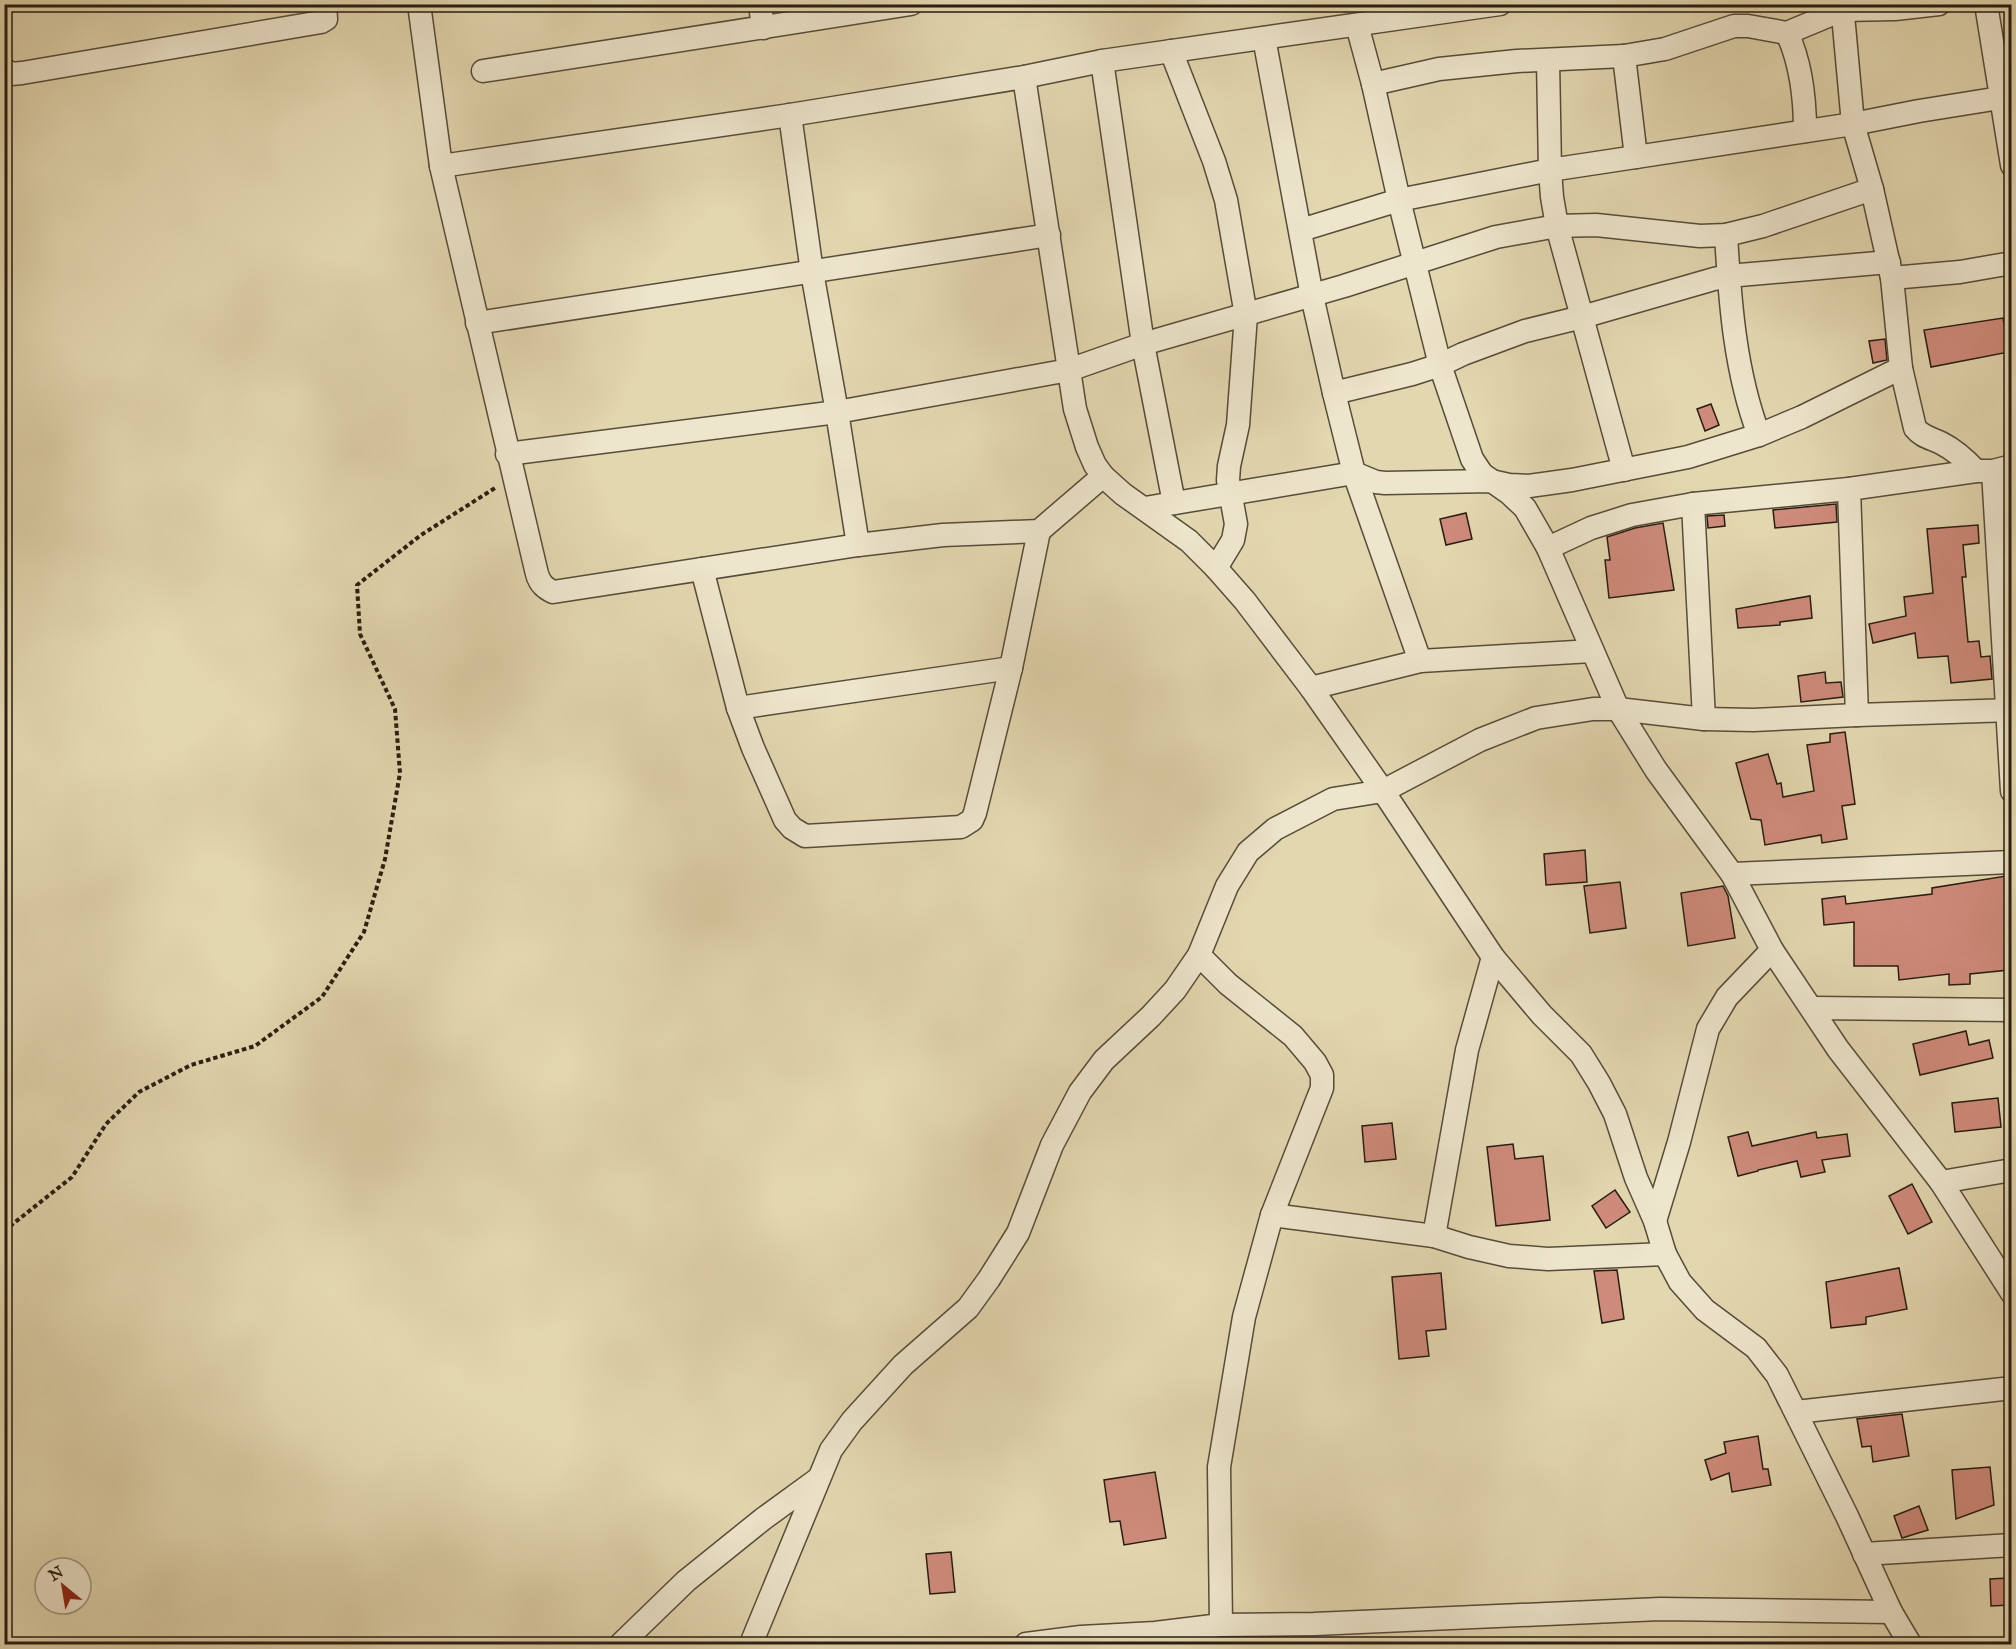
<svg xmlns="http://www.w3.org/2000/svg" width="2016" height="1649" viewBox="0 0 2016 1649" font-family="'IM FELL Great Primer',serif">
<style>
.building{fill:#ce8a7a;stroke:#281d12;stroke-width:1.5}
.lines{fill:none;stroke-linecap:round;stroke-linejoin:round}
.minor-casing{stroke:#574c3a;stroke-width:25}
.path{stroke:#281d12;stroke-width:4;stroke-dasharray:4.5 3;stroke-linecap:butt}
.minor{stroke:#ede5cc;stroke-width:22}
</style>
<rect width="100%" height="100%" fill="#e3d7b0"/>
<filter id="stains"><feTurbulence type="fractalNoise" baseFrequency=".00333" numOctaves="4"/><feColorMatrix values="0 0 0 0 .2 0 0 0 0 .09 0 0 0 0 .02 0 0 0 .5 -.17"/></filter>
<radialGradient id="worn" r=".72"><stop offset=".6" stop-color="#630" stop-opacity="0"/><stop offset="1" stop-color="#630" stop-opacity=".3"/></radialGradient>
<g class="building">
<path d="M2003,318L2009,352L1931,367L1924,330Z"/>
<path d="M1885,339L1887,360L1873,363L1869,341Z"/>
<path d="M1711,404L1719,425L1705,431L1697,409Z"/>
<path d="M1836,504L1837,522L1775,528L1773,510Z"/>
<path d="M1466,513L1472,539L1446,545L1440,519Z"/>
<path d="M1724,515L1725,526L1708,528L1707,516Z"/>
<path d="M1663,523L1674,590L1609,598L1605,560H1610L1607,537L1635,528Z"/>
<path d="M1978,525L1979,543L1963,545L1966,577H1962L1968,642L1979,641L1981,657L1990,656L1992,679L1951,683L1948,656L1918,658L1915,633L1873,643L1869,624L1906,616L1904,597L1933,593L1927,529Z"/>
<path d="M1810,596L1812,618L1780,622V625L1738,628L1736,609Z"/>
<path d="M1825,672L1826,683L1841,682L1843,697L1801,702L1798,676Z"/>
<path d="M1845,732L1855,804L1842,806L1847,839L1822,843L1821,835L1765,845L1761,820L1751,819L1736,763L1768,754L1777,784L1781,783L1783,797L1814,791L1807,745L1830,742V734Z"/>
<path d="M1585,850L1587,882L1546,885L1544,854Z"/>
<path d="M2006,876L2012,910V924L2005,925L2009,970L1970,974V984L1949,985V974L1899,980L1898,966H1854V922L1824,925L1822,899L1845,896L1846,904L1932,894V888Z"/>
<path d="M1620,882L1626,928L1590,933L1584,886Z"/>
<path d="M1723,886L1728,896L1735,938L1688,946L1681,893Z"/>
<path d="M1966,1031L1969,1045L1989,1040L1993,1058L1920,1075L1913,1044Z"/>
<path d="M1998,1098L2001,1127L1955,1132L1952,1103Z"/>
<path d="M1392,1123L1396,1159L1365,1162L1362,1126Z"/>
<path d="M1748,1132L1752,1146L1816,1132L1817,1138L1847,1134L1850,1156L1822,1160L1825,1172L1801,1177L1797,1161L1758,1170V1171L1738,1176L1728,1137Z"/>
<path d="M1513,1144L1515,1159L1543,1156L1550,1220L1496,1226L1487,1147Z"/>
<path d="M1912,1184L1932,1222L1908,1234L1889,1196Z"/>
<path d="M1615,1190L1630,1212L1606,1228L1592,1206Z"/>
<path d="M1899,1268L1907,1309L1866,1317V1324L1831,1328L1826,1282Z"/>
<path d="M1617,1270L1624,1319L1602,1323L1594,1271Z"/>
<path d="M1441,1273L1446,1329L1426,1331L1429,1356L1399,1359L1392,1277Z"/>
<path d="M1902,1414L1909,1456L1873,1462L1871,1446L1862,1447L1857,1419Z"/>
<path d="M1758,1436L1763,1469H1768L1771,1485L1732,1492L1729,1473L1711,1480L1705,1460L1726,1453L1724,1442Z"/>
<path d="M1990,1467L1994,1505L1956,1519L1952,1470Z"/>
<path d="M1155,1472L1166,1538L1124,1545L1120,1521L1110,1522L1104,1480Z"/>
<path d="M1919,1506L1928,1530L1902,1538L1894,1516Z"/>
<path d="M951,1552L955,1592L930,1594L926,1554Z"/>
<path d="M2008,1578L2010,1605L1991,1606L1990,1579Z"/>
</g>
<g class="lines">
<g class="minor-casing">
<g id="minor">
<path d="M419,4L441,166L537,574C540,584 545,588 553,592L858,545L943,535L1039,531L1103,476"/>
<path d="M760,4L763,28"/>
<path d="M1842,4L1853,124L1872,189L1892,278L1901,368L1915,428C1922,437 1931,438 1941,443C1955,450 1965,459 1976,471"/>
<path d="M1986,4L2012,165"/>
<path d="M1357,25L1373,84L1399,200L1440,365L1472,459L1482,474L1509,493L1525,508L1548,548L1618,709L1656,770L1732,874L1772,950L1838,1049L1941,1182L2012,1293"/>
<path d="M1787,33C1801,63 1805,98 1805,131"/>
<path d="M1264,38L1312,296L1334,393L1354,473L1420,661"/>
<path d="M1171,51L1214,161L1226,200L1246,315L1238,425L1229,466L1228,480L1236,524L1233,540L1216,568"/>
<path d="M1624,56L1636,157"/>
<path d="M1548,60L1550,170L1552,197L1557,226L1624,470"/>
<path d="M1102,61L1143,344L1174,503"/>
<path d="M4,69L11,74L22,73L321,22L326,19L325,4"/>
<path d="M483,71L911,4"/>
<path d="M1024,77L1075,409L1087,447L1095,465L1103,476L1123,494L1189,541L1216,568L1245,601L1311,688L1383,791L1493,957L1542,1015L1581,1054L1599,1083L1615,1114L1636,1178L1655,1221L1665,1254L1680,1282L1705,1310L1756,1348L1777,1375L1847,1516L1891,1612L1910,1644"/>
<path d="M1373,84L1439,69L1517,61L1624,56L1665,49L1734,26H1748L1787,33L1842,10L1895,9L1939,4"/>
<path d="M790,115L812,272L837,412L858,545"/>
<path d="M441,166L790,115L1024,77L1102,61L1500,4"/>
<path d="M1301,230L1399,200L1550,170L1853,124L1919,111L2000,98"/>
<path d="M1726,235C1730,302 1735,372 1759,435"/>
<path d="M1892,278L1960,272L2012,263"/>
<path d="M477,323L1049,235"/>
<path d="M1334,393L1412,374L1440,365L1463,354L1525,331L1582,317L1714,279L1728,276L1889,262"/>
<path d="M507,454L837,412L1069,370L1143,344L1344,286L1496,237L1557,226L1596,225L1700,236L1726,235L1763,226L1872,189"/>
<path d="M1993,471L2012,791"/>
<path d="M1849,489L1857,715"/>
<path d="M1693,504L1704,719"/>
<path d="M1145,508L1354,473L1376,482L1385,483L1491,481L1509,485L1529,486L1572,480L1688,457L1759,435L1802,417L1901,368"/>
<path d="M1548,548L1591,528L1632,515L1693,504L1849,489L1976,471H1993L2012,466"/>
<path d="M702,569L738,708L753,748L785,820L792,828L805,836L961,827L972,820L975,813L1011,668L1039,531"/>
<path d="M1311,688L1420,661L1592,651"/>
<path d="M738,708L1011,668"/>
<path d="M1732,874L2012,862"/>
<path d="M1199,955L1228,984L1293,1036L1315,1062L1322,1075V1088L1272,1215L1244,1317L1219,1467L1221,1625"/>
<path d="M1812,1008L2012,1010"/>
<path d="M1941,1182L2012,1170"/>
<path d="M1272,1215L1434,1236L1469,1247L1509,1256L1548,1259L1665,1254"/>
<path d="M1655,1221L1679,1142L1708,1029L1727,997L1772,950"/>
<path d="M1434,1236L1467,1050L1493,957"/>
<path d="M1796,1412L2012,1388"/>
<path d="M1864,1554L2012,1545"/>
<path d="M621,1644L686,1581L763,1519L818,1479"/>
<path d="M751,1644L831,1450L852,1421L903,1365L968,1308L989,1279L1018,1233L1052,1145L1080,1092L1104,1060L1151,1016L1175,990L1199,955L1227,886L1248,852L1275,829L1333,799L1383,791L1480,740L1536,718L1593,709H1618L1704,719L1753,720L1857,715L2012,710"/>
<path d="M1026,1644L1081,1637L1155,1633L1221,1625L1314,1624L1660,1609L1891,1612"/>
</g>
</g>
<path class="path" d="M4,1231L72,1177L106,1124L139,1092L191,1065L255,1046L322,997L364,932L385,859L400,773L395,709L360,634L357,585L421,535L495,488"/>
<use href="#minor" class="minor"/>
</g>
<rect width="2016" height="1649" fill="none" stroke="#e3d7b0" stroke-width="24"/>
<rect x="6" y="6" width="2004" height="1637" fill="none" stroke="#281d12" stroke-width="3"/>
<rect x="12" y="12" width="1992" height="1625" fill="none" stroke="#281d12" stroke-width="1.5"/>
<g transform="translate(63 1586) rotate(330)"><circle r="28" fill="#ede5cc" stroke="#9e9582" stroke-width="1.5"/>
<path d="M0-4.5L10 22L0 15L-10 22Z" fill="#8f2418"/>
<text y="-9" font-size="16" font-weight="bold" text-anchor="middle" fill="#281d12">N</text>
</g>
<rect width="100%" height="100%" filter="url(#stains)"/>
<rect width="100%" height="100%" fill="url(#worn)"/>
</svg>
